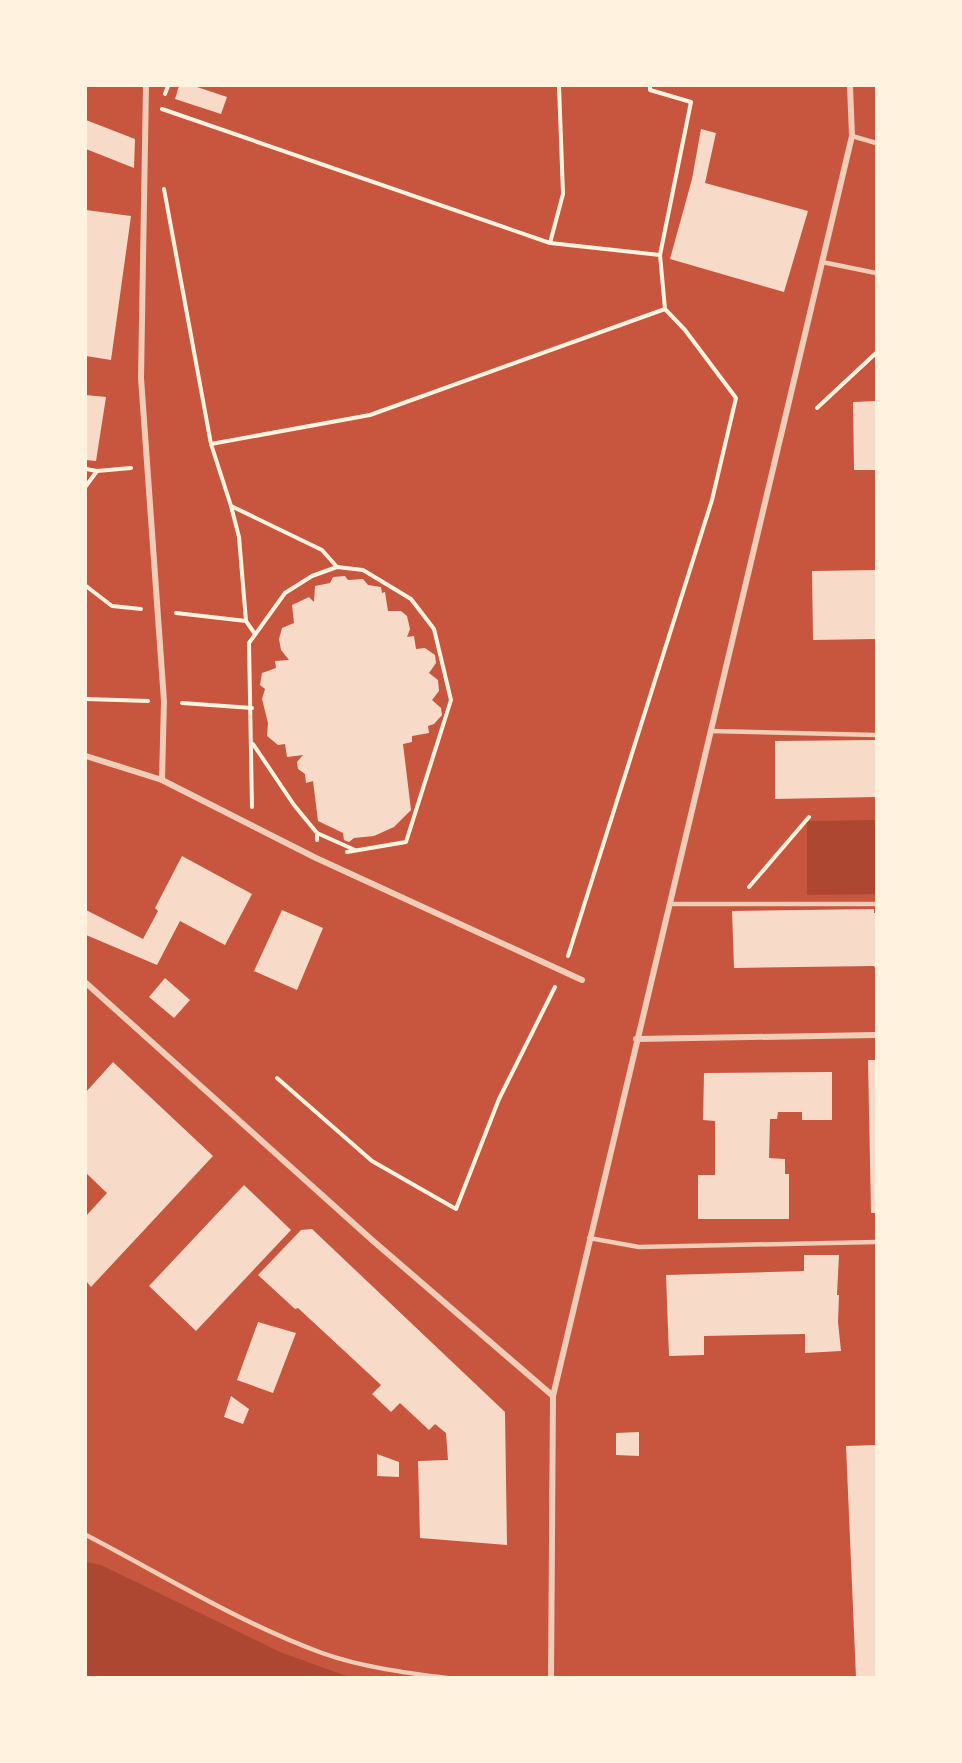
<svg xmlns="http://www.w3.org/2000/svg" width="962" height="1763" viewBox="0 0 962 1763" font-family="'Alegreya Sans',sans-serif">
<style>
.green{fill:#ae4732}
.building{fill:#f7dbc8}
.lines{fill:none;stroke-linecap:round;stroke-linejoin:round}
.path{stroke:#fff3e0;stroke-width:4}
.service{stroke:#f1ccb7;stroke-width:4.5}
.minor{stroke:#f1ccb7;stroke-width:6}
</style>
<rect width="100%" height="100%" fill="#c8553d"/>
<g class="green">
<path d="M876,820V894L807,895V821Z"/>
<path d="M86,1562L101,1565L280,1652L349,1677H86Z"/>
</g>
<g class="building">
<path d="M179,86H194L227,97L221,114L175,99Z"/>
<path d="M86,120L135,139L134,168L86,149Z"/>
<path d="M701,129L716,133L705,183L808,211L784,292L670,259L692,179Z"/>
<path d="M86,210L131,216L111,360L86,356Z"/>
<path d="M86,395L106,397L96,461L86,460Z"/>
<path d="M876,401V470H854L853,402Z"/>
<path d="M876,570V639L813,640L812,571Z"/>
<path d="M345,576L348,580L363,579L368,585L381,587L382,593L385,592L388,611H401L407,616L410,629L407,637L414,636L416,649L425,648L435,655L436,663L429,673L438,680L439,691L432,700L441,708L442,715L434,724L428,726L429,733L412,736V742L403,744L411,810L394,827L374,836L354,838L349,842L344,840L343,833L318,821L313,781L306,783L305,774L298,769L297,762L303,755L287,757L285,744L278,745L267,736L268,723L262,699L265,689L260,685L262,673L276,668L275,661L289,660L281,650L279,639L282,628L294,623L292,605L309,597L314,602L315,586L330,583L333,577Z"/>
<path d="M876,740V797L775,799V741Z"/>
<path d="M182,856L252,894L225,945L180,921L157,965L86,935V910L143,939L158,911L155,908Z"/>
<path d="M874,909V913H876V970L874,966L734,968L732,911Z"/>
<path d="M282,910L323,928L297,990L254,971Z"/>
<path d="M165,978L190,1000L174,1018L149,997Z"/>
<path d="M868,1060H876V1213H871Z"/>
<path d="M113,1062L213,1156L91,1287L86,1281V1216L107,1193L86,1173V1092Z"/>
<path d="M832,1072V1120H802V1112H778L777,1119H770L769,1158L785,1159V1174H789V1219H698V1175H715V1121L703,1120L704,1073Z"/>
<path d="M244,1185L291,1230L196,1331L149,1286Z"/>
<path d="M312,1229L505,1412L507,1545L420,1538L418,1461L448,1460L446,1433L435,1424L429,1430L400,1403L391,1412L372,1394L381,1385L298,1308L295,1309L258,1275L301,1230Z"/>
<path d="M804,1255H839L837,1295H839L838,1322L841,1351L805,1353V1334L704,1336V1355L669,1356L666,1275L804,1271Z"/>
<path d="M258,1322L296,1333L273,1393L237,1380Z"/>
<path d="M231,1396L249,1409L243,1424L224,1417Z"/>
<path d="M639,1432V1456L616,1455V1433Z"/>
<path d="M876,1445V1678H856L846,1446Z"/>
<path d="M377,1454L399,1462V1477L377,1476Z"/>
</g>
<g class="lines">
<g class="path">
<path d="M165,94L168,86"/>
<path d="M162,109L550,243L660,255"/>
<path d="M164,189L211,444L231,506L322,550L337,567"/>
<path d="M550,243L563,194L559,86"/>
<path d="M817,408L876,353"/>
<path d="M211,444L370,415L665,309"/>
<path d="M86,469L97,471"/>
<path d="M86,486L97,471L131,468"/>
<path d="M231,506L239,537L246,621L255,634"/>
<path d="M86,586L112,606L141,609"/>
<path d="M176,613L246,621"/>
<path d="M86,699L148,701"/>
<path d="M182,703L252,708"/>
<path d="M253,744L294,805L317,833V840"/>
<path d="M252,807L249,643L285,593L312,576L337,567L363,570L411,599L434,629L451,700L406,842L347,852"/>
<path d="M317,833L355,850"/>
<path d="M749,887L809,817"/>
<path d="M568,956L712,500L736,398L685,330L665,309L660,255L691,102L650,90V86"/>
<path d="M277,1078L372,1161L456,1209L499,1099L555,987"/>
</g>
<g class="service">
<path d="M852,136L876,143"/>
<path d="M822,262L876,273"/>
<path d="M710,731L876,735"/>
<path d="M669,904H876"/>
<path d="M589,1238L639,1247L876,1242"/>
<path d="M86,1535C163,1575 240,1623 322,1653C361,1667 407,1673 447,1678"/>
</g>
<g class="minor">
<path d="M146,86L141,378L164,701L162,780"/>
<path d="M86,756L162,780L316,858L582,980"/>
<path d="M86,983L372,1240L553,1396"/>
<path d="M636,1039L876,1035"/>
<path d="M551,1678L553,1396L852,136L850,86"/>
</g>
</g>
<rect width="962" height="1763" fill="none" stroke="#fff3e0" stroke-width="174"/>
</svg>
